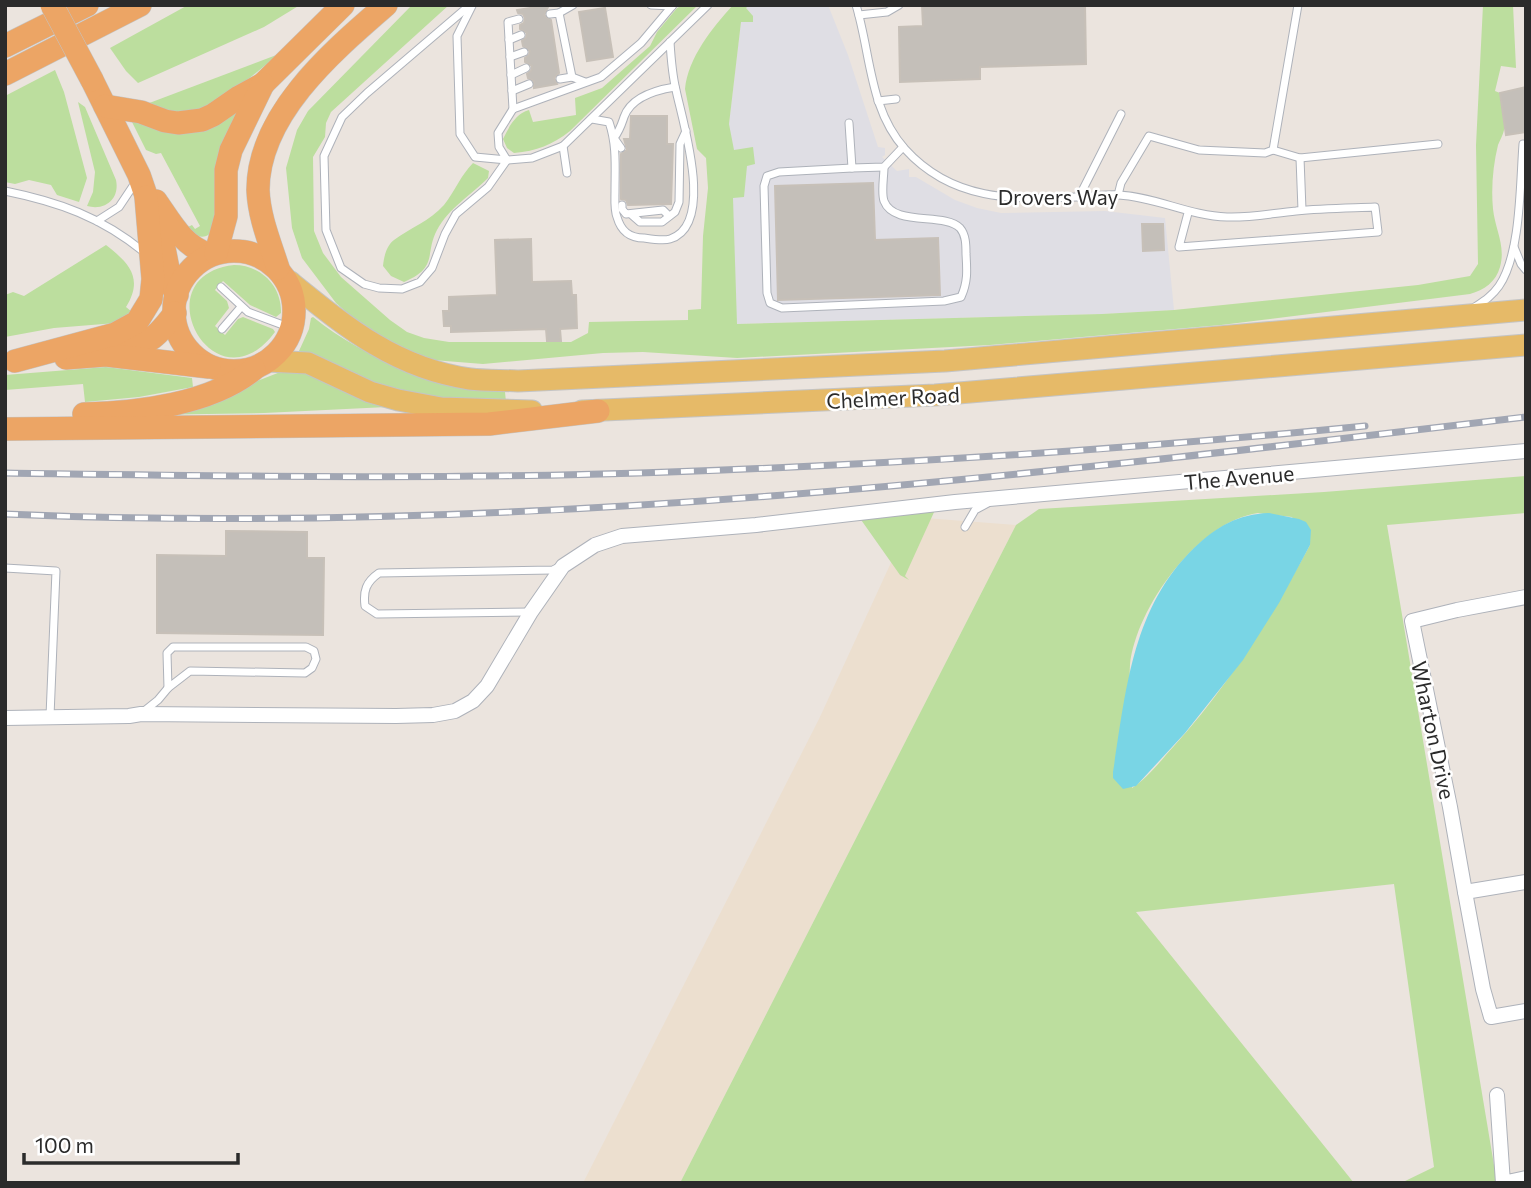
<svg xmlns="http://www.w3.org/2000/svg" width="1531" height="1188" viewBox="0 0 1531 1188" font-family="Commissioner,sans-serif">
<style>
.industrial{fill:#dfdee4}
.education{fill:#ecdfcf}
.green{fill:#bcde9e;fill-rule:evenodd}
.water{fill:#79d5e5}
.building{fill:#c4bfb9;stroke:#c7c0b8;stroke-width:2}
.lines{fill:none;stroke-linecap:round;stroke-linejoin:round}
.service-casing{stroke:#aeb2ba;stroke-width:9}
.minor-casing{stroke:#aeb2ba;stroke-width:16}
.primary-casing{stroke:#c4c4c4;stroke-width:23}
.trunk-casing{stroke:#c4c4c4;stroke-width:24}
.service{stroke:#fff;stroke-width:7}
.minor{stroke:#fff;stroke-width:14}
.primary{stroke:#e6ba68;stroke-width:21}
.trunk{stroke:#eca565;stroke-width:23}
.rail-casing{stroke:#a1a6b3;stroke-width:7}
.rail{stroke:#fff;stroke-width:4.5;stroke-dasharray:13;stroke-linecap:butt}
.trunk-bridge-casing{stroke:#c4c4c4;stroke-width:24;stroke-linecap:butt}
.trunk-bridge{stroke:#eca565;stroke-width:23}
.labels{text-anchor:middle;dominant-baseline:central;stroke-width:5;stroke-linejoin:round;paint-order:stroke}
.street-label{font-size:21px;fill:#2b2b2b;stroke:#fff}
</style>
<rect width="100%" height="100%" fill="#ebe4de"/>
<path class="industrial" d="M749,5H828L848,55L878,147L885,148V155L882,157L897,171L909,169V177H916L955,200L977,208L1001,213L1105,211L1165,218L1174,310L1102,314L736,324L729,124L741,21L746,8Z"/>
<path class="education" d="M912,517L1016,525L680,1183H583L819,719Z"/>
<g class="green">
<path d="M188,5H300L264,27L138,83L126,71L110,48Z"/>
<path d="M412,5H449L331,112L326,123L325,137L313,157L314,231L323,253L341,277L390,320L407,332L424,338L449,342H571L588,333L589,322L688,320V310L701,309L703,236L708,188L706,158L697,149L685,89C688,58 712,28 733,5H749L746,8L753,16V22H741L729,124L734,150L753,147L755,164L747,166L744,197L733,198L737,324L1102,314L1174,310L1418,285L1470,276L1478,264L1476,145L1483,5H1513L1516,68L1501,66L1495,91L1500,93C1501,104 1506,119 1504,130C1503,135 1500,140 1498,145C1493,165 1491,188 1493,209C1495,229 1506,246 1500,267C1496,282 1484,290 1470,294L1221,325L990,345L737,358L643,352L603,353L483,364L433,360L395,347L360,324L336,303L302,258L292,228L286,168L297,130L308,111Z"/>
<path d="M683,5H698L570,131C552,145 537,151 514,153L507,148L503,139C509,127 515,114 529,110L533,122L576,115L575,98L602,88L650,46L657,32L677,8Z"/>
<path d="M279,54L218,104L180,116L144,105Z"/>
<path d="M55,70L64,92L87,178L79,202L57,195L51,185L29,180L15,184L5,182V96Z"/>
<path d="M241,101L220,203L211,233C201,241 195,235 188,227L192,225L195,229L200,226L161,153L156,154L146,150L132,122L156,123Z"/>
<path d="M78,102L85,107L116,180C120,199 105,211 87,206L93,192L95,172Z"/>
<path d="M473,163L489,171L488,178C472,194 448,209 437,230C424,255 439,267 404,282L391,276L383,266C384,257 386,246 394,240C410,228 430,221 444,205C455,191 461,175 473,163Z"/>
<path d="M106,245C129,263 144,278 126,307L132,312L116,323L54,328L5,337V295L13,292L24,296Z"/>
<path d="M234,265C261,265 282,286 281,313L276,317L250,305L223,281L215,290L227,301L229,308L215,326L225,335L238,319L243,317L273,329L275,332C215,413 140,276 234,265Z"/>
<path d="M313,317C367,361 437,384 505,392L506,402L464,401L392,390L302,353L299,351L309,329L311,318Z"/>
<path d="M106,367L192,378L193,387L139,397L85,402L83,384L5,390V375Z"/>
<path d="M288,369H297L387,407L264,413L143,415L208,400Z"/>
<path d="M1526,476V513L1387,525L1497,1183H1401L1434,1167L1394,884L1136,912L1354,1183H680L1016,525L1039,509L1324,492ZM1258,513L1292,517L1310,545C1271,617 1229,685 1174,746C1161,760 1148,778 1132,788C1132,760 1131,731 1131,702C1131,690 1129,677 1130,665C1136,607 1199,521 1258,513Z"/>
<path d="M940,499L905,576L909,580L900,575L852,507Z"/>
</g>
<path class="water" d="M1269,513L1299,519L1306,522L1311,530L1310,545L1279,603L1243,660L1185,733L1136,786L1123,789L1113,778V772C1126,691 1132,608 1194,548C1216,527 1238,514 1269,513Z"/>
<g class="building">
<path d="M549,5L544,15L551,20L559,73L554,78L557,84L534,88V81L528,78L527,74L531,71L532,66L525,62V58L529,55L530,51L523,46L522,41L526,38L527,33L520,29V25L524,23L525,18L523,14L518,13L517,10Z"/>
<path d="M922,5H1085L1086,64L980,67V79L900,82L899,27L923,26Z"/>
<path d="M605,8L613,57L587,61L579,12Z"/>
<path d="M1526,87V132L1506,135L1500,93Z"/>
<path d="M631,116H667V144H673L671,204L628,205L626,200L621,199V154L627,150L624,139H630Z"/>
<path d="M873,183L875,240L938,238L940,295L778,300L775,186Z"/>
<path d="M1142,224H1163L1164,250L1143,251Z"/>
<path d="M531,239L532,282L571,281L572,295H576L577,328L560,329L561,341H547L546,329L451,332V326H444L443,311H449V297L497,295L495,240Z"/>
<path d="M226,531L307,532V558H324L323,635L157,633V555L226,556Z"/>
</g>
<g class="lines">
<g class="service-casing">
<g id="service">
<path d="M470,5L367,93L342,117L324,156L326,230L341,268L364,284L379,288L402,289L420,282L432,268L445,234L456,214L488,187L507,160"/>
<path d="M651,5L672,6"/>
<path d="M673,5L641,43L601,77L513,109L498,133L499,147L507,160L532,158L563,146L708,5"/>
<path d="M856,5C871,54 869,109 905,149C952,201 1012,200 1076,197C1090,197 1105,194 1119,195C1156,197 1190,216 1227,217C1250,218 1274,213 1296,211C1322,208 1349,208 1375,207L1378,232L1179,247L1188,213"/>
<path d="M472,6L457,36L460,134L475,157L507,160"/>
<path d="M559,13L573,5"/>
<path d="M550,14L559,13L572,77L585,82"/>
<path d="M859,15L887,12L899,5"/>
<path d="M509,40L521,35"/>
<path d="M510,57L524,52"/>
<path d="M511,75L526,68"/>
<path d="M560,79L572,77"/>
<path d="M512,91L529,84"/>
<path d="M878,101L896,99"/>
<path d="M513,109L508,22L519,19"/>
<path d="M592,119L609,122C617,145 615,168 615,191C615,199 614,210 617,217C621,231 629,238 644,238C651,239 663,241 670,239C716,225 682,120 676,90C672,74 671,58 670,42"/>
<path d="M849,123L852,168L884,167L903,147"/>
<path d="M563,146L567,173"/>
<path d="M621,148L614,138C620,130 621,126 624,117C631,97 656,90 675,87"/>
<path d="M1273,150L1300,158L1438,144"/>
<path d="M1300,158L1302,210"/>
<path d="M852,168L779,172L767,176L764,186L767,293L770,303L782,308L944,301L961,297C968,282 967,270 966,254C966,245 966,235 960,228C944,212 894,227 884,201C881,192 884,177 884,167"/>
<path d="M5,191C59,202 101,217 144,252"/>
<path d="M1118,195L1121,183L1149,136L1199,150L1265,153L1273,150L1298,5"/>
<path d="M1079,197L1121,114"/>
<path d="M622,205V209L626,214L663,210L669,216"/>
<path d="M632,215L640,222H662L675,212L679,202L680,144L686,131"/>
<path d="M97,221L119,207L135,183"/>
<path d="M1514,247L1521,264L1526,270"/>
<path d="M221,287L248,312L291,328"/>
<path d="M1475,307C1484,301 1492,296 1499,286C1521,254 1520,183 1523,144"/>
<path d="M222,329L241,307"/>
<path d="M965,527L975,510L988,503"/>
<path d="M5,568L56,571L50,716"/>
<path d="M530,612L377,614L365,606C363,591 366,582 379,573L553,570L559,567"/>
<path d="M173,647H306L314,651L316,659L312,668L305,673L190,671L168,688L167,653Z"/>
<path d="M143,712L158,700L168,688"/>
</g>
</g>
<g class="minor-casing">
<g id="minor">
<path d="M1526,597L1457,610L1412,621L1450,807L1465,892L1526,882"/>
<path d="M5,718L129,716L141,714L396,716L433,715L455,711L473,701L487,686L531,612L563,566L595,545L622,536L756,525L955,502L1526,451"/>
<path d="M1465,892L1483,989L1491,1017L1526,1011"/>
<path d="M1497,1095L1503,1183L1526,1178"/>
</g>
</g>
<g class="primary-casing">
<g id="primary">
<path d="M289,281C346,327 395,368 470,379C486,381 503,380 518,381L945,361L1526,310"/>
<path d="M267,361L308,363L370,392L398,400L441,408L532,411"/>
<path d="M582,411L935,395L1526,345"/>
</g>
</g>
<g class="trunk-casing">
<g id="trunk">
<path d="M5,46L87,5"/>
<path d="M5,74L140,5"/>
<path d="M92,80L139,175L164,248L171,284L177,295"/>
<path d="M105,106L141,112L165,121L178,123L202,120L213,115L239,97L263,84L343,5"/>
<path d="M156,201C172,224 183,246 210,255"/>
<circle cx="234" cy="311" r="60"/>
<path d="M216,253L226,216V170L231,150L263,84"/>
<path d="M278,268C270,243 259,217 258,190C258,114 333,51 386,5"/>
<path d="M116,352C149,343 154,341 175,313"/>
<path d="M66,358L106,355L209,367"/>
<path d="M15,361L115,334L137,322L151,299L153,279L146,197"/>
<path d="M84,414C137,413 212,404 254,369"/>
<path d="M5,429L489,424L598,411"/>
</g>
</g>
<use href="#service" class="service"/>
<use href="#minor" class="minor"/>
<use href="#primary" class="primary"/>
<use href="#trunk" class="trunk"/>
<g class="rail-casing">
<g id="rail">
<path d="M5,473C226,476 448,480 669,472C901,464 1134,449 1365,426"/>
<path d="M5,514C514,536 1021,477 1526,417"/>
</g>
</g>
<use href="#rail" class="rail"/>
<g class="trunk-bridge-casing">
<path id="trunk-bridge" d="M52,5L92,80"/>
</g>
<use href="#trunk-bridge" class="trunk-bridge"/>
</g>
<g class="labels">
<g class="street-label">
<text x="1058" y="196">Drovers Way</text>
<text transform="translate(893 397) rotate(-3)">Chelmer Road</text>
<text transform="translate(1239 477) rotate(-5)">The Avenue</text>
<text transform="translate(1434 730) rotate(78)">Wharton Drive</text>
</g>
</g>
<rect width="1531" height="1188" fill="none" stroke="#2b2b2b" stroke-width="14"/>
<path d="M24 1153v10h214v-10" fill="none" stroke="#2b2b2b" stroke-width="3.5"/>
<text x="35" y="1153" font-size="21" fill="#2b2b2b" stroke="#ffffff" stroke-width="5" paint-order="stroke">100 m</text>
</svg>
